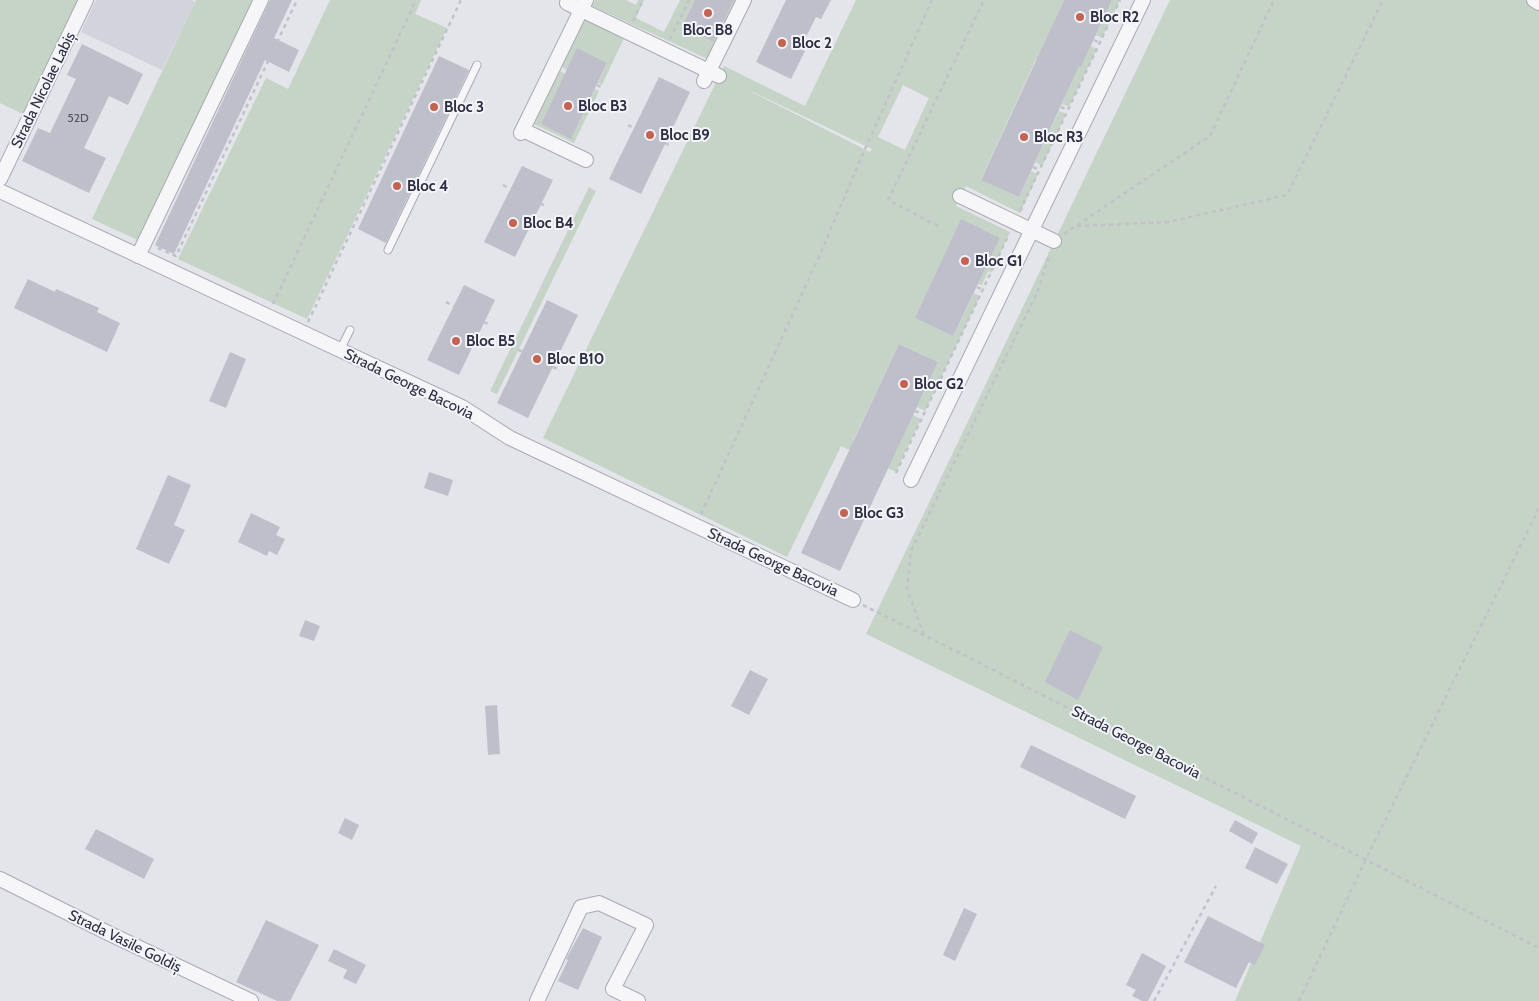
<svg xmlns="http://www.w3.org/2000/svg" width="1539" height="1001" viewBox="0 0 1539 1001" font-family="Cabin,sans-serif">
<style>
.built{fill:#d2d3dc}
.green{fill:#c5d4c6;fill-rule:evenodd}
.building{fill:#bebfca}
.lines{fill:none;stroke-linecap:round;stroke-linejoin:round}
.lane-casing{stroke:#a9aab5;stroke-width:9}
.street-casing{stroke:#a9aab5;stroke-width:16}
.path{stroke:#c1c2c9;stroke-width:2.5;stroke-dasharray:4 4;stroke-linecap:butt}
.lane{stroke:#f6f6f9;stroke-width:7}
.street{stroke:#f6f6f9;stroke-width:14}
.poi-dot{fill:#c66252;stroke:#f3f4f8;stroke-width:2}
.labels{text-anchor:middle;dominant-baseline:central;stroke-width:4;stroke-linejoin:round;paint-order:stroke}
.number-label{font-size:12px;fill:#505264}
.poi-label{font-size:15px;font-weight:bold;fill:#2c2e42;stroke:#f3f4f8;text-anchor:start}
.street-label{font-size:15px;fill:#2c2e42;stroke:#f3f4f8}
</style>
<rect width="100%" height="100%" fill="#e4e4eb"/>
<path class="built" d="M96,0H192L195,2L162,70L81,32Z"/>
<g class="green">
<path d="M0,0H79L25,115L0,103Z"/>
<path d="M196,0H255L144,243L92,219Z"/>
<path d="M330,0H421L415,14L447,28L307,319L178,259L266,78L288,89Z"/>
<path d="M595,0H626L636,5L638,0H644L636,18L664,32L680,0H695L682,26L713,42L734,0H739L710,60L592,6Z"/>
<path d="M856,0H1064L1042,48L1081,66L1091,46L1097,49L1069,107L1062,104L1074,76L1036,59L981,179L1019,197L1031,171L1038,174L1020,213L966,186L956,206L1010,232L991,273L988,271L982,285L978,284L1000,238L961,220L915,318L953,336L974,293L980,296L925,411L917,407L938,362L899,344L853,441L892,460L913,415L921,419L896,472L841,446L787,557L543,438L724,66L805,106ZM903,85L929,98L905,150L878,137ZM752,92H753L872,149L870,152Z"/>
<path d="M1112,0H1120L1102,38L1096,35Z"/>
<path d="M1170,0H1539V1001H1235L1301,846L866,634Z"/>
<path d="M585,19L624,38L602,85L598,83L607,63L577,49L567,70L562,67Z"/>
<path d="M560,71L565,74L541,124L571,138L595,89L599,91L574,143L534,124Z"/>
<path d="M1059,111L1066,114L1042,166L1035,162Z"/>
<path d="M589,187L596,191L497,394L490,391Z"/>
</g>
<g class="building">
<path d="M270,0H292L274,38L299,50L289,72L265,60L174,254L155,245Z"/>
<path d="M695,0H734L713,42L682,26Z"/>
<path d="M786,0H831L821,19L816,17L800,49L805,51L791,79L756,62Z"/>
<path d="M1064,0H1112L1081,67L1079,66L1019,197L981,180Z"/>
<path d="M82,44L143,74L128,105L109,96L84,148L106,158L89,193L22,161L38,128L50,133L76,79L67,75Z"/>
<path d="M577,48L607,63L571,139L541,124Z"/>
<path d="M439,56L469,70L386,243L358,229Z"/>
<path d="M659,77L690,92L641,194L609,179Z"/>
<path d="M522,166L553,180L515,257L484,242Z"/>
<path d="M961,219L1000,238L953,336L915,318Z"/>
<path d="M28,279L55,292L56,289L99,308L97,312L120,323L107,352L14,308Z"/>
<path d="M464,285L495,300L459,375L427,360Z"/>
<path d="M547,300L578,315L528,418L497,403Z"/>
<path d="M899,344L938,362L840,571L801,553Z"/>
<path d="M230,352L246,359L226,408L209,401Z"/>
<path d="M429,472L453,480L448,496L424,488Z"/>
<path d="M168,475L191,485L174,525L185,530L169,564L136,549Z"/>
<path d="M251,513L280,527L276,535L285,539L277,555L269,551L267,556L238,542Z"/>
<path d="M305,620L320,626L314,641L299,636Z"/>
<path d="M1070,630L1103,647L1078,700L1045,682Z"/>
<path d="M750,670L768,679L749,715L731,706Z"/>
<path d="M497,705L500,754L488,755L485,706Z"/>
<path d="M1031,745L1136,796L1125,819L1020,767Z"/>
<path d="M345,818L359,825L352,840L338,833Z"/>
<path d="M1235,820L1258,833L1252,844L1229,831Z"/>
<path d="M96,829L154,859L144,879L85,849Z"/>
<path d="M1255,847L1288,864L1277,884L1245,868Z"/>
<path d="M964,908L977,914L955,961L943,955Z"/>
<path d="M1208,916L1265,945L1255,965L1249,962L1236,988L1184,962Z"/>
<path d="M266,920L319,945L290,1001H277L236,982Z"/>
<path d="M583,928L602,937L578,990L558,981L568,960L566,959Z"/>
<path d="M334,949L366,965L356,984L343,978L347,970L328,961Z"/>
<path d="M1142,953L1166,966L1148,1001H1142L1132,996L1136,990L1126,985Z"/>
</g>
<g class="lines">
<g class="lane-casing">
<g id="lane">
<path d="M388,250L477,65"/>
<path d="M340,350L350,330"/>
</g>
</g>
<g class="street-casing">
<g id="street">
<path d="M1534,0L1539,3"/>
<path d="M567,3L719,76"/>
<path d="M704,81L744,0"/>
<path d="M523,130L586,160"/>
<path d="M521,133L586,0"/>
<path d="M0,179L86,0"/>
<path d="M0,191L462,407L510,438L853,600"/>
<path d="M960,196L1054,241"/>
<path d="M138,256L261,0"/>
<path d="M911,480L1143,0"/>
<path d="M0,879L108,933L251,1001"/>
<path d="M537,1001L581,907L599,903L646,925L613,989L638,1001"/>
</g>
</g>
<g class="path">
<path d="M633,21L643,0"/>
<path d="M670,39L689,0"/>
<path d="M1094,40L1100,43"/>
<path d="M597,85L601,87"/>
<path d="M1061,107L1068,110"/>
<path d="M628,125L634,128"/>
<path d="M665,143L669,145"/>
<path d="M1033,167L1040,170"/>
<path d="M503,185L510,189"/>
<path d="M541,204L544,205"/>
<path d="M1020,211L1120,0"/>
<path d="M938,226L888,200L984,0"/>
<path d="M1077,226L1168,222L1287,195L1383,0"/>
<path d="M1064,234L1210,136L1274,0"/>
<path d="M158,248L176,256L297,0"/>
<path d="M977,287L983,290"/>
<path d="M446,302L454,306"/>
<path d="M273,304L416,0"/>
<path d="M308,322L461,0"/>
<path d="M484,322L488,324"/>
<path d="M518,350L522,351"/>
<path d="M553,367L558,369"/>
<path d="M915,411L923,414"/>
<path d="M896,473L1009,234"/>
<path d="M701,514L818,259L865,149L932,0"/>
<path d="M863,605L970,658L1539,948"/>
<path d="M924,635L907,589L911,551L1037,293L1050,253"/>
<path d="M1154,1001L1216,886"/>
<path d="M1299,1001L1366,859L1539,508"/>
</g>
<use href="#lane" class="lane"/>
<use href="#street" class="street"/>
</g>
<g class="poi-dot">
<circle cx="708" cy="13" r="5"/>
<circle cx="1080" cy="17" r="5"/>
<circle cx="782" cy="43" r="5"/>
<circle cx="568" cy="106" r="5"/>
<circle cx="434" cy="107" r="5"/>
<circle cx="650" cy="135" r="5"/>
<circle cx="1024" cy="137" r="5"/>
<circle cx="397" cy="186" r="5"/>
<circle cx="513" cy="223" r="5"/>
<circle cx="965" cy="261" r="5"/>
<circle cx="456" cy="341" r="5"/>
<circle cx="537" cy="359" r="5"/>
<circle cx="904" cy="384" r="5"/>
<circle cx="844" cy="513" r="5"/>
</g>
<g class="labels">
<g class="number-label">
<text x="78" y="117">52D</text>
</g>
<g class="poi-label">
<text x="1090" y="17">Bloc R2</text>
<text x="708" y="30" text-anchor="middle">Bloc B8</text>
<text x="792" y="43">Bloc 2</text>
<text x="578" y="106">Bloc B3</text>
<text x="444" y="107">Bloc 3</text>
<text x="660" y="135">Bloc B9</text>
<text x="1034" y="137">Bloc R3</text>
<text x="407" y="186">Bloc 4</text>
<text x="523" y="223">Bloc B4</text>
<text x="975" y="261">Bloc G1</text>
<text x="466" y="341">Bloc B5</text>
<text x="547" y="359">Bloc B10</text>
<text x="914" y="384">Bloc G2</text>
<text x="854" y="513">Bloc G3</text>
</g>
<g class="street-label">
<text transform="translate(43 90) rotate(-64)">Strada Nicolae Labiș</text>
<text transform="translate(409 384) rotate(26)">Strada George Bacovia</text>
<text transform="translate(773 562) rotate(25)">Strada George Bacovia</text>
<text transform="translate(1136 742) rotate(27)">Strada George Bacovia</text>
<text transform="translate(125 941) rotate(26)">Strada Vasile Goldiș</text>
</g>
</g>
</svg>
